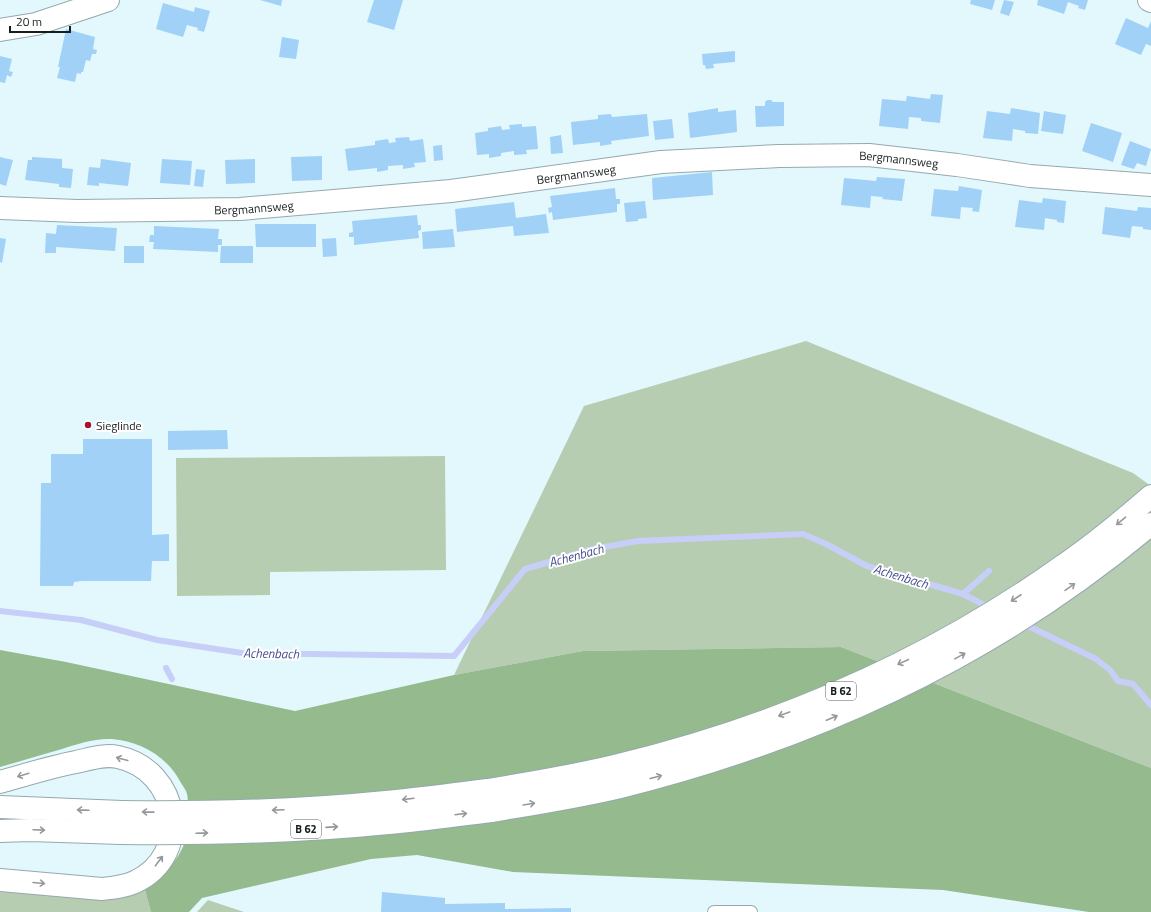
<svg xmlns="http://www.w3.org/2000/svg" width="1151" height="912" viewBox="0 0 1151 912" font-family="'Titillium Web',sans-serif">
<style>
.green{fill:#b7cdb2}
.forest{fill:#95ba8e}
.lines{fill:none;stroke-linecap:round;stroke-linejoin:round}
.stream{stroke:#c7cef8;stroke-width:6}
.building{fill:#a1d1f7}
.service-casing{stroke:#95a9ad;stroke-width:14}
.minor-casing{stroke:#95a9ad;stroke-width:24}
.tertiary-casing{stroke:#95a9ad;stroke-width:24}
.primary-casing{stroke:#95a9ad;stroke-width:24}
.trunk-casing{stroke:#95a9ad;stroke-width:24}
.service{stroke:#fff;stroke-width:12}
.minor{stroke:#fff;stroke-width:22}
.tertiary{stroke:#fff;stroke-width:22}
.primary{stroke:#fff;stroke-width:22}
.trunk{stroke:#fff;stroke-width:22}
.trunk-bridge-casing{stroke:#95a9ad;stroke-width:24;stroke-linecap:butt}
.trunk-bridge{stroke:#fff;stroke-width:22}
.oneway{stroke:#96999a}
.poi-dot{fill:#a9122f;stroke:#fff;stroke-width:1.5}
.labels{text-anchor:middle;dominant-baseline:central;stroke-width:4;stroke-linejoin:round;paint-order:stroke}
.shield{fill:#fff;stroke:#5b6162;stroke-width:1}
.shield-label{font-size:11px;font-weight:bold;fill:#151d1e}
.street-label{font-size:12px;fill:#151d1e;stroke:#fff}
.poi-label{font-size:12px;fill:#151d1e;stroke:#fff;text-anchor:start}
.water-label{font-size:13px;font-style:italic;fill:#484f8e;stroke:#fff}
</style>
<rect width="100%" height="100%" fill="#e3f8fc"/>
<g class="green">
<path d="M806,341L1133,473L1151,486V768L841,647L583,651L454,675L584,406Z"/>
<path d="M445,456L446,570L270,572V595L177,596L176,458Z"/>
<path d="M145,890L151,912H0V891L130,896Z"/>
<path d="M208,900L244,912H197Z"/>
</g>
<path class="forest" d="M841,647L1151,768V912H1089L943,890L513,872L417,855L371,859L202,898L189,912H151L145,890C162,876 177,863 185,842C189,831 189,819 188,809C188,804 188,798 187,794C186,790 183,786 181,783C168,757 140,741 112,739C95,738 77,744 62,749C41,755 21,761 0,767V650L66,662L295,711L454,675L583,651Z"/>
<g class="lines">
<g class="stream">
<path d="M963,594L989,571"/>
<path d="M0,611L81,620L157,640L242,653L454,656L525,569L593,549L638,541L803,534L826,544L867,566L963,594L990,608"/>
<path d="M1024,624L1096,659L1110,670L1118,681L1133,684L1151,705"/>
<path d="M166,668L172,679"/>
</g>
</g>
<g class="building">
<path d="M260,0H282L281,6Z"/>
<path d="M374,0H403L394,30L367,22Z"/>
<path d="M971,0H995L992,10L970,4Z"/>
<path d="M1004,0L1014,2L1009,16L1000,13Z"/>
<path d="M1038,0H1088L1085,10L1078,8L1079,6L1068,2L1064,14L1037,5Z"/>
<path d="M163,3L194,12L195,7L210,11L204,32L197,30L198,28L187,25L183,37L156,29Z"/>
<path d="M1126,18L1148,28L1151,21V46L1146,44L1141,55L1115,44Z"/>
<path d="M66,29L95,37L93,49L97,50L96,54H92L90,61L86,60L83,72H81V74L77,73L75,82L57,78L60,67H58Z"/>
<path d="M282,37L299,40L296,59L279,57Z"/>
<path d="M735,51V62L713,64L714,68L706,69L705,65H703L702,54Z"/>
<path d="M0,56L12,59L9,71L13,72L11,77L7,75L5,83L0,82Z"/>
<path d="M931,94L943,95L940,123L921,121V118L909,117L908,129L879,126L882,99L906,101L907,96L930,99Z"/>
<path d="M767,100H771L773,102H784V126L756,127L755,106H765V102Z"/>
<path d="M718,108V112L736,110L737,132L690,138L688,113Z"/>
<path d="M1011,108L1040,113L1038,134L1025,133V131L1013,129L1012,141L983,138L987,111L1010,114Z"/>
<path d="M1044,111L1066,115L1063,134L1041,131Z"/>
<path d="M611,114L612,117L647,114L649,136L611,141L612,144L600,146V142L573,145L571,122L598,119V115Z"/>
<path d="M672,119L674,138L655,140L653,121Z"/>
<path d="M1091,123L1122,133L1113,162L1082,151Z"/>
<path d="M522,124V127L536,126L538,149L526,150L527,154L514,155V151L501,153V156L489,158V154L477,155L475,133L488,131V128L501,126L502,130L510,129L509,125Z"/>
<path d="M561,135L563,153L551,154L550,137Z"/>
<path d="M409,137L410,141L423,139L426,162L414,163L415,167L403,169V165L388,166V170L377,172V168L348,171L345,149L375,145V141L388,139L389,143L396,142L395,138Z"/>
<path d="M1130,141L1151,149L1146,166L1137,163L1134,169L1121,165Z"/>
<path d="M442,145L443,160L434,161L433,146Z"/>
<path d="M322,156V180L292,181L291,157Z"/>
<path d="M0,157L13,160L6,186L0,184Z"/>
<path d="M32,157L62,159V168L73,169L71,188L59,187V184L25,180L28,160H32Z"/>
<path d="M101,159L131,163L128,186L99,183V186L87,185L89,167L100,168Z"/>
<path d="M162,159L192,161L190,185L160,183Z"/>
<path d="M255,159V183L226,184L225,160Z"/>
<path d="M196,169L205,170L203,187L194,186Z"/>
<path d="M712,172L713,195L653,200L652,178Z"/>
<path d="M877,177L905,179L902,201L882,199L883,197L871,196L870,208L841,205L844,178L876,181Z"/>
<path d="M959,186L982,190L979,212L972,211L973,208L961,207L960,219L931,216L934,189L958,191Z"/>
<path d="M615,188L616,199H620V204H617V212L553,220L552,212L549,213L548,208L552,207L550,196Z"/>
<path d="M1043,198L1066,201L1064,223L1057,222V220L1045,218L1044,230L1015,227L1019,200L1042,203Z"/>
<path d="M645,201L647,218L638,219V221L626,222L624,203Z"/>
<path d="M514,202L516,218L546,214L549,233L514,236L513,226L457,232L455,209Z"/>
<path d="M1105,207L1137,211L1138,207L1151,208V230L1143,229V227L1132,226L1130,238L1102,234Z"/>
<path d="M417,215L418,225H421V230L418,231L419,238L354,245V237H349V233L353,232L352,221Z"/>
<path d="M255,224H316V247H256Z"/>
<path d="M57,225L117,228L115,251L56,247V253H45L46,233L56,234Z"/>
<path d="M154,226L219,229L218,239H222V245H218V252L153,249L154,242H149L150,235H154Z"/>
<path d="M453,229L455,247L423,249L422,232Z"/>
<path d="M0,238L6,239L2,263L0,262Z"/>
<path d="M336,238L337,256L323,257L322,239Z"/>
<rect x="124" y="246" width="20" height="17"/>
<path d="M221,246H253V263H220Z"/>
<path d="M227,430L228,449L168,450V431Z"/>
<path d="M83,439H152V535L169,534V561H152L151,581H82L74,582L73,586H40L41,483H51V454H83Z"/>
<path d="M382,892L445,898V904L505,903V909L571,908V912H381Z"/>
</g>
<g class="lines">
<g class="service-casing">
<path id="service" d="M714,912H751"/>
</g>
<g class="minor-casing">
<g id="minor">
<path id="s1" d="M0,208L77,211L240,209L451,191L661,162L779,156L869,155L957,165L1030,176L1151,185"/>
</g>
</g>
<g class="tertiary-casing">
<g id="tertiary">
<path d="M1149,0L1151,1"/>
<path d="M0,30L36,24L108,0"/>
</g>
</g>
<g class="primary-casing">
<g id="primary">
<path d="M0,782C25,775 50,767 76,762C90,759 104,754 118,757C180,770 193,855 135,882C124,887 113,888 102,889L0,880"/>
<path d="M0,807L122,812"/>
<path d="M0,831L30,830L121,833"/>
</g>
</g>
<g class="trunk-casing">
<g id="trunk">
<path d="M488,790C531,783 573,776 615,766C777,727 928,662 1064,565C1095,544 1123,520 1151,496"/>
<path d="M491,811C534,804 578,797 620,787C817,738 996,655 1151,524"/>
</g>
</g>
<use href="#service" class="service"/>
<use href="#minor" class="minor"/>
<use href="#tertiary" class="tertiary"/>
<use href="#primary" class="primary"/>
<use href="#trunk" class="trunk"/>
<g class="trunk-bridge-casing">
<g id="trunk-bridge">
<path d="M122,812C210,813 298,811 386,802C420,799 454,794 488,790"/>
<path d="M121,833C210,834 299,832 388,823C422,820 457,815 491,811"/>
</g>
</g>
<use href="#trunk-bridge" class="trunk-bridge"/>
</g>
<defs><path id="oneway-shaft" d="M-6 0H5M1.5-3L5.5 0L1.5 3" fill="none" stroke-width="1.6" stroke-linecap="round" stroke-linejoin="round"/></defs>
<g class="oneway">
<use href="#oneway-shaft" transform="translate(1121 521) rotate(140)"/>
<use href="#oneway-shaft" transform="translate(1070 587) rotate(-35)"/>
<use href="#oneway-shaft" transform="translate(1016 598) rotate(147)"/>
<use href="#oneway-shaft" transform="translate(960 656) rotate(-29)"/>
<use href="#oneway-shaft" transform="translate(903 662) rotate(155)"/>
<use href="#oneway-shaft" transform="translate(784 714) rotate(160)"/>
<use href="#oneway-shaft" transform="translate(832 718) rotate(-23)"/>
<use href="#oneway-shaft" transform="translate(122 759) rotate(-165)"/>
<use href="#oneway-shaft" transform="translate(23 775) rotate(163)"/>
<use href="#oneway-shaft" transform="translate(656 777) rotate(-15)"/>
<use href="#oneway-shaft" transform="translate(408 799) rotate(173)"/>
<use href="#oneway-shaft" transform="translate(529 804) rotate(-9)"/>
<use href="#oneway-shaft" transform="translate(83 810) rotate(-178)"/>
<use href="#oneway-shaft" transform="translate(278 810) rotate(178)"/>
<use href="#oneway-shaft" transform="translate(148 812) rotate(-179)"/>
<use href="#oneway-shaft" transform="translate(461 814) rotate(-7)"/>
<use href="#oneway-shaft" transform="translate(332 827) rotate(-4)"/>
<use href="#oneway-shaft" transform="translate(39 830) rotate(2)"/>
<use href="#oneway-shaft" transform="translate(202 833) rotate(-2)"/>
<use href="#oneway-shaft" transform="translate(159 861) rotate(-53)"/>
<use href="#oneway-shaft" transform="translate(39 883) rotate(5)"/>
</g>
<circle class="poi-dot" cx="88" cy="425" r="4"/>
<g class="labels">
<g class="shield">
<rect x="826" y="682" width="30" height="18" rx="3"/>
<rect x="291" y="820" width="30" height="18" rx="3"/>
</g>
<g class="shield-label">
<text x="841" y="691">B 62</text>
<text x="306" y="829">B 62</text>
</g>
<g class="street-label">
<text stroke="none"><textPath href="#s1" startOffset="902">Bergmannsweg</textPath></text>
<text stroke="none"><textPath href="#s1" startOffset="578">Bergmannsweg</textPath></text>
<text stroke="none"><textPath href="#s1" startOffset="254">Bergmannsweg</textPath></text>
</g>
<g class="poi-label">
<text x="96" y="425">Sieglinde</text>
</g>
<g class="water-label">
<text transform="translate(576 555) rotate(-15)">Achenbach</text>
<text transform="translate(901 576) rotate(17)">Achenbach</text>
<text transform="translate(271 653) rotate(1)">Achenbach</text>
</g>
</g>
<path d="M10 26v6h60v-6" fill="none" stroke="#151d1e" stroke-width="2"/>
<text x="16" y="26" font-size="12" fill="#151d1e" stroke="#ffffff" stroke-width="3" paint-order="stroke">20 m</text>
</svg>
